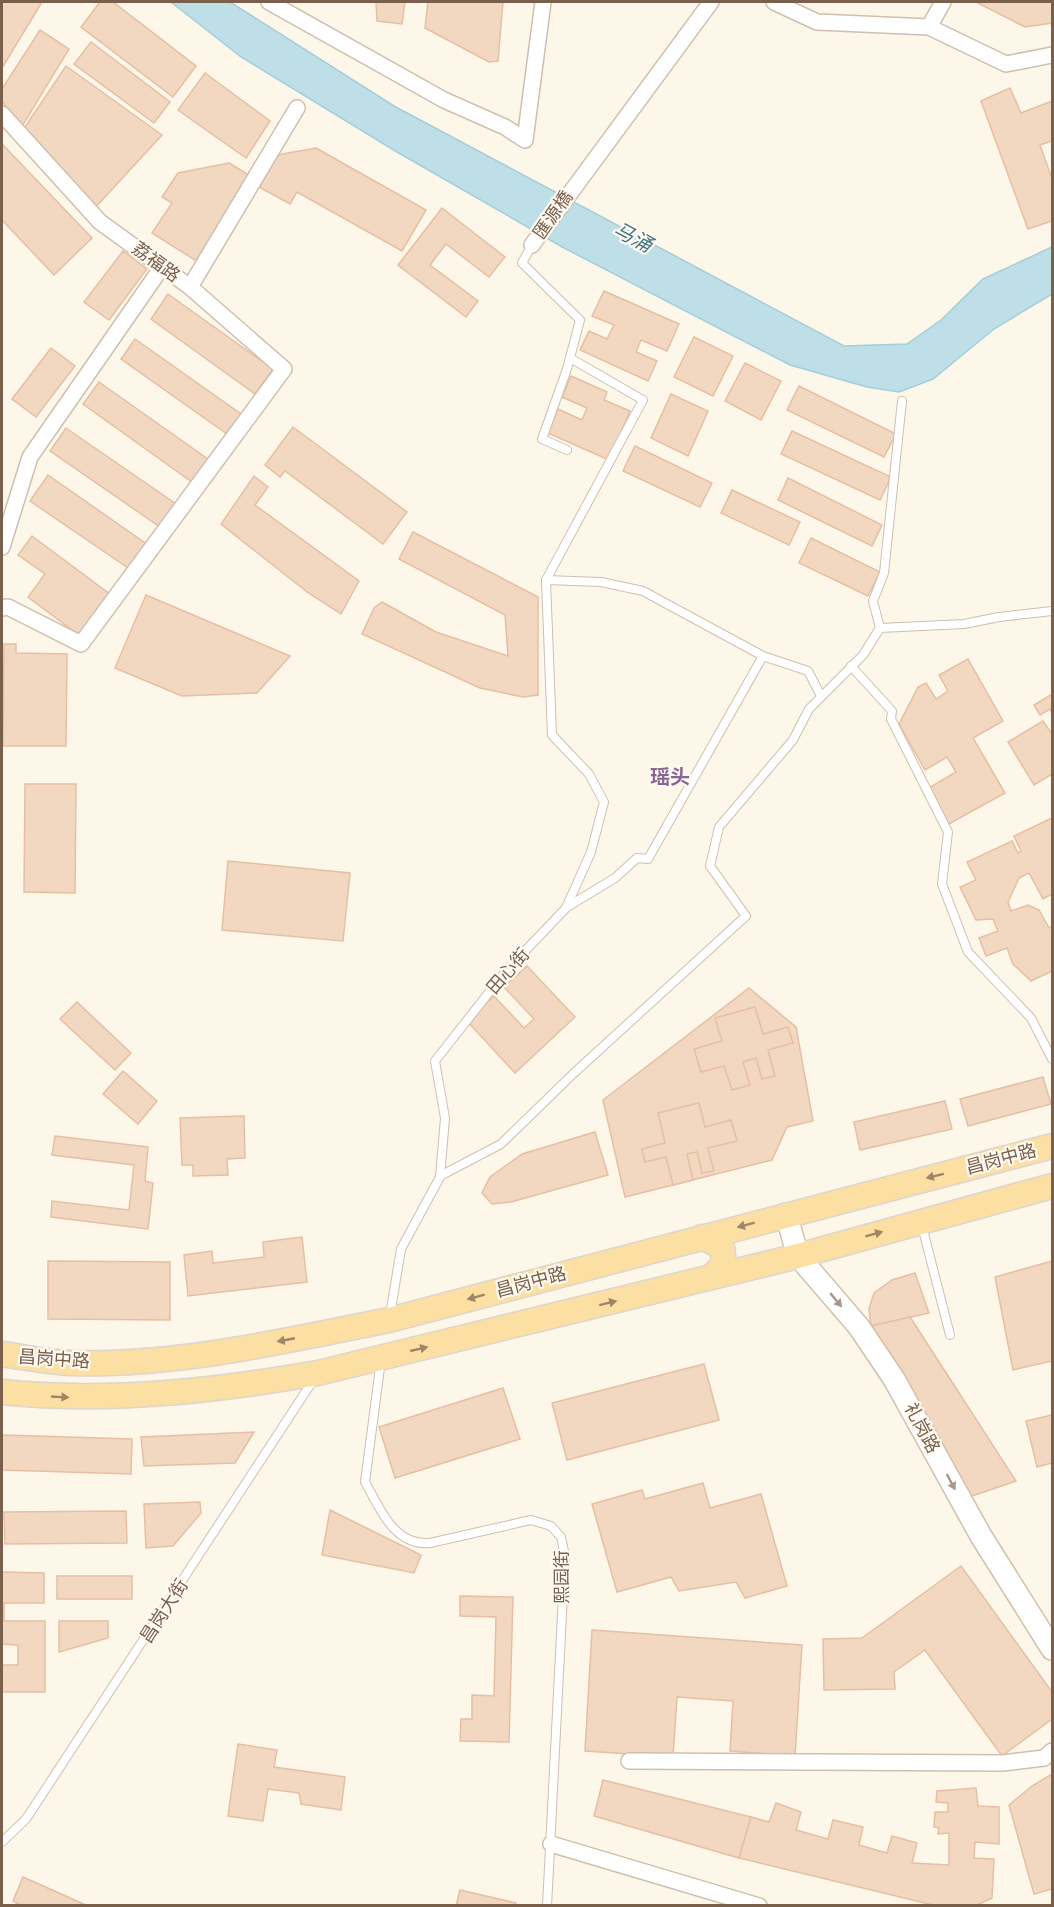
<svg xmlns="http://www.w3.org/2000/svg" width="1054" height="1907" viewBox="0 0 1054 1907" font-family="Helvetica,'Noto Sans SC',sans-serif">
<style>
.water{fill:#bedfe8;stroke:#a4ced9;stroke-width:1.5}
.building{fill:#f3d8c1;stroke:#e6bfa2;stroke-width:1.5}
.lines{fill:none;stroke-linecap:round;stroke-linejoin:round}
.lane-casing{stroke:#d0bfaf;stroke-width:10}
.street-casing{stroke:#d0bfaf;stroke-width:18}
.secondary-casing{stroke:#d3c0ad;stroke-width:24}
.primary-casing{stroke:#dcd5d0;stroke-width:27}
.lane{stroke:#fff;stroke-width:8}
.street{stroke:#fff;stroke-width:15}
.secondary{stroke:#fff;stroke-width:21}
.primary{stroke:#fbdfa3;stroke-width:24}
.oneway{fill:#a08566}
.oneway2{fill:#a8978b}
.labels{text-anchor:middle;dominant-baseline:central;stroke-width:4.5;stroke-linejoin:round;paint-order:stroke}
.street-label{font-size:18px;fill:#795f4c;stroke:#fffaf1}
.water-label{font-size:20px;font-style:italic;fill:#427685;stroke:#fffaf1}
.neighbourhood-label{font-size:20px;font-weight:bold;fill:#876594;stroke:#fffaf1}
</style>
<rect width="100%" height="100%" fill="#fdf7ea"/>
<path class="water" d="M171,2H230L394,106L844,346L907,344L941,320L983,279L1052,247V294L994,329L933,379L899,392L867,387L790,365L564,248L397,152L241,57Z"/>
<g class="building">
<path d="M2,2H42L2,68Z"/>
<path d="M100,2H113L196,66L173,97L81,27Z"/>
<path d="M372,2H405L402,24L377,21L376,2Z"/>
<path d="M428,2H503L498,61L489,62L425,28Z"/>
<path d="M976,2H1052V23L1025,27Z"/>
<path d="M40,30L69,49L21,128L2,101V89Z"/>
<path d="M91,42L170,102L154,123L74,64Z"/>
<path d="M66,66L162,135L94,209L23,130Z"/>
<path d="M205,73L270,121L246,158L178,110Z"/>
<path d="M1010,88L1021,113L1052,101V141L1040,145L1052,179V221L1028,229L981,101Z"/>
<path d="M2,144L92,238L54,275L2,220Z"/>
<path d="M316,148L426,210L402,251L297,192L290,204L259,187L277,155Z"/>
<path d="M229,163L252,177L198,262L152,233L172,203L162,197L178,173Z"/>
<path d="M442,208L505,257L489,277L446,244L430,265L478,301L466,317L398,265Z"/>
<path d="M123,251L147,269L109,320L84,302Z"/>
<path d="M604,291L679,324L667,351L641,340L636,352L657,361L648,381L580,350L589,331L607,339L614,325L592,316Z"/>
<path d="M168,294L273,369L255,394L151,319Z"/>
<path d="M694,337L733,356L713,396L674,377Z"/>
<path d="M135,339L241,414L227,434L121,359Z"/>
<path d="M51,348L75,366L36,417L12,399Z"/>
<path d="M745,363L781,381L761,420L725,401Z"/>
<path d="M571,376L607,392L604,400L630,411L609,460L548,433L558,409L582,420L587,408L562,397Z"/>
<path d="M99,382L212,462L196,485L83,404Z"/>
<path d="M799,386L896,434L884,457L787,410Z"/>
<path d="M671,394L708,411L688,456L651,438Z"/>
<path d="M293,427L407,512L383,544L285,471L280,477L265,465Z"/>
<path d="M66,428L176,504L160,527L50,451Z"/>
<path d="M792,431L891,477L880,500L781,454Z"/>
<path d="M635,446L712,483L700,507L623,471Z"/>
<path d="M48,475L148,545L131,570L30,501Z"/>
<path d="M254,476L268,487L255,505L359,581L341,614L307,592L221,524Z"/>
<path d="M788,478L882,525L872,546L778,500Z"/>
<path d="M732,490L800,522L789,545L721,513Z"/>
<path d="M413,532L538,597V695L523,697L480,688L362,634L374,608L382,602L436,632L508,656L505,615L399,559Z"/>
<path d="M32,536L111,595L80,636L28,597L45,574L18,555Z"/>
<path d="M811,538L880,572L868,596L799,563Z"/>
<path d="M146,595L290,656L257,693L182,696L115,668Z"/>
<path d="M4,644H16V653L67,654L66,746H3Z"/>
<path d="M968,659L1003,721L973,738L1005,793L947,825L927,789L956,772L947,757L925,770L899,724L918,687L926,683L936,699L948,691L939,675Z"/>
<path d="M1052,694V713L1050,709L1040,715L1034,705Z"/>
<path d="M1043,721L1052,734V774L1034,785L1008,742Z"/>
<path d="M25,784H76L75,893L24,892Z"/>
<path d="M1052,818V894L1043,899L1029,873L1019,878L1008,902L1011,911L1028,905L1039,910L1049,928L1052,926V971L1031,981L1013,964L1007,948L986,956L979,938L998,931L993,919L976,920L960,887L976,880L967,862L1012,841L1018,853L1021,851L1014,836Z"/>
<path d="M228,861L350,873L343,941L222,930Z"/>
<path d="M527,966L575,1017L515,1073L467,1021L494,996L524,1028L534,1019L504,987Z"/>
<path d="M749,988L796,1027L813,1121L787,1127L772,1160L625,1197L603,1100Z"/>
<path d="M77,1002L131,1053L115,1070L60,1019Z"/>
<path d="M755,1007L763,1034L788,1027L793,1043L768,1050L775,1076L762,1079L756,1058L743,1062L750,1085L732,1090L724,1066L701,1072L694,1049L722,1041L715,1018Z"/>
<path d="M123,1071L157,1101L138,1124L103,1094Z"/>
<path d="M1043,1077L1051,1104L968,1126L960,1099Z"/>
<path d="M945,1101L952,1129L860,1150L854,1122Z"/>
<path d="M699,1103L705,1127L731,1120L737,1141L708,1148L714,1171L702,1173L697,1152L687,1154L693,1180L673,1185L666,1157L645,1162L642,1149L665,1143L658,1113Z"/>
<path d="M244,1116L245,1158L227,1159L228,1175L193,1176V1165H182L180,1118Z"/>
<path d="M595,1132L608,1175L511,1202L492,1204L482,1193L490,1177L522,1154Z"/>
<path d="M55,1136L148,1147L145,1181L153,1183L148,1229L51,1217L52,1201L129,1210L134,1165L52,1155Z"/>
<path d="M302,1237L307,1282L188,1296L184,1255L212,1251L213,1263L264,1257L263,1242Z"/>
<path d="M48,1261L170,1262V1320L48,1319Z"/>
<path d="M1052,1261V1361L1013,1370L995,1277Z"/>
<path d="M915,1273L929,1313L871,1326L869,1309L874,1293L892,1280Z"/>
<path d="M910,1317L1016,1481L969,1497L871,1326Z"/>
<path d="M704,1364L719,1420L567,1460L552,1403Z"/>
<path d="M503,1388L520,1439L395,1478L379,1427Z"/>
<path d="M1052,1415V1463L1037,1467L1026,1421Z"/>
<path d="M254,1432L235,1463L144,1466L141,1437Z"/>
<path d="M2,1435L132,1439L131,1474L2,1470Z"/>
<path d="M703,1483L710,1508L761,1494L787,1586L745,1598L736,1582L679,1591L671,1577L617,1592L592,1504L642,1490L645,1499Z"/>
<path d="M200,1502L201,1513L173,1546L146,1548L144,1504Z"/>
<path d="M330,1510L421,1555L414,1573L322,1555Z"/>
<path d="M126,1511L127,1543L5,1544L4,1512Z"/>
<path d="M961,1566L1052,1692V1719L1002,1756L925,1650L894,1672L895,1689L824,1690L823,1639L862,1638Z"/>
<path d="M2,1572L44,1573V1603H4V1621H45V1692H2V1665H18V1645L2,1644Z"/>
<rect x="57" y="1576" width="75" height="23"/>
<path d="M460,1596L513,1597L509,1742L460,1741L461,1719H472V1695L494,1696L496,1617L460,1616Z"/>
<path d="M59,1621H108V1638L59,1652Z"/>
<path d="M592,1630L802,1645L795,1756L730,1751L733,1701L677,1697L673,1757L585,1751Z"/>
<path d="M238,1744L277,1750L274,1767L345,1777L341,1810L301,1804L299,1793L268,1789L263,1821L228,1816Z"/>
<path d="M1052,1774V1889L1034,1894L1009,1805L1032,1786Z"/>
<path d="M603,1780L751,1817L739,1858L594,1816Z"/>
<path d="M976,1788L978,1806L999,1807V1844L975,1842L974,1858L994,1859L992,1898L975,1906H937L739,1858L751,1817L769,1822L776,1803L801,1812L796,1830L828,1839L833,1820L863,1827L859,1845L887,1853L892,1836L917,1843L912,1863L949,1865V1833L938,1834L939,1828L934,1827L935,1812H948V1803L936,1802L937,1791Z"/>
<path d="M23,1877L88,1906H22L13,1901Z"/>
<path d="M460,1890L516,1903V1906H456Z"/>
</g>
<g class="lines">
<g class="lane-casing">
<g id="lane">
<path d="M532,245L522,263L580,320L567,369L542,439L567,450"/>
<path d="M546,580L601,582L643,591L763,656L808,671L821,696"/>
<path d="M880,628L964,624L999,617L1052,611"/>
<path d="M851,666L892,711L891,719L948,832L942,884L968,952L1031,1018L1052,1059"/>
<path d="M567,907L615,878L637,858L648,859L763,656"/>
<path d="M440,1176L501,1144L574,1073L746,916L710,866L719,827L793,740L809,709L863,655L880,628L873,601L884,573L902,401"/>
<path d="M922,1226L950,1335"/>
<path d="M390,1315L401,1249L440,1177L445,1118L435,1061L505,972L566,908L591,852L604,802L589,774L552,735L546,580L643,400L570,358"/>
<path d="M381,1360L365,1482C381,1510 394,1546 430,1543L531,1520L551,1526L561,1537L565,1556L547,1906"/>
<path d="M2,1842L26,1819L314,1379"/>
</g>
</g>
<g class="street-casing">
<g id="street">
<path d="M269,2L444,100L505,127L525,140L543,2"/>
<path d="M774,2L817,22L929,27L1006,64L1052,55"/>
<path d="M929,27L943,2"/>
<path d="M2,114L100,222L190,287L297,108"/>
<path d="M532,245L711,2"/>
<path d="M2,547L30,457L162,267"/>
<path d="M2,608L8,607L81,644L284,369L190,287"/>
<path d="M629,1761L1003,1763L1044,1758L1052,1751"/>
<path d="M551,1844L759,1906"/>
</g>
</g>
<g class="secondary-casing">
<path id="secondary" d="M786,1214L798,1256L859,1327L894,1379L981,1536L1052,1649"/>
</g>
<g class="primary-casing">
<g id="primary">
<path d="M702,1237L722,1247L724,1264L711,1277"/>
<path d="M2,1354C24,1357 47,1362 70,1363C177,1366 285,1341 389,1320L1052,1146"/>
<path d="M2,1392C107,1403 214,1391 318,1373L798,1256L1052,1186"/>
</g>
</g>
<use href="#lane" class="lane"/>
<use href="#street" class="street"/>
<use href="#secondary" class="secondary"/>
<use href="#primary" class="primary"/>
</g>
<defs><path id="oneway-solid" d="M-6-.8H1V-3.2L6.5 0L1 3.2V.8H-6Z" transform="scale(1.5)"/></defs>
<g class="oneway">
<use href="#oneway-solid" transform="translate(935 1176) rotate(166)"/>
<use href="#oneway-solid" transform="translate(746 1225) rotate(165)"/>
<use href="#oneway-solid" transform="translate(874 1234) rotate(-15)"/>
<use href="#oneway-solid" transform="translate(476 1297) rotate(165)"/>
<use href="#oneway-solid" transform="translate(608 1303) rotate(-14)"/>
<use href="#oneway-solid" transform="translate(286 1340) rotate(169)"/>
<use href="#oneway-solid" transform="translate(419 1349) rotate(-13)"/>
<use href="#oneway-solid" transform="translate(60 1397) rotate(3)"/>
</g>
<g class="oneway2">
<use href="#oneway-solid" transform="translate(836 1300) rotate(50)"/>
<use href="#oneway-solid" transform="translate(951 1482) rotate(62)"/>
</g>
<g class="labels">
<g class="street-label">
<text transform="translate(553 215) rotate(-55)">匯源橋</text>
<text transform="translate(156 262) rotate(36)">荔福路</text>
<text transform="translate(508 971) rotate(-49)">田心街</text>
<text transform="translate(1001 1159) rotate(-15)">昌岗中路</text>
<text transform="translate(531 1282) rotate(-15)">昌岗中路</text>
<text transform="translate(54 1359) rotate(4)">昌岗中路</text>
<text transform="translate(922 1428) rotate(62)">礼岗路</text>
<text transform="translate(562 1577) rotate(-90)">熙园街</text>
<text transform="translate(164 1611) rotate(-57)">昌岗大街</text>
</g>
<g class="water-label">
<text transform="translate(633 237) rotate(28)">马涌</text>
</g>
<g class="neighbourhood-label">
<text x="670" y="777">瑶头</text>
</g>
</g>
<rect width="1054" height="1907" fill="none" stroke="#795f4c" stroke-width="6"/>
</svg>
